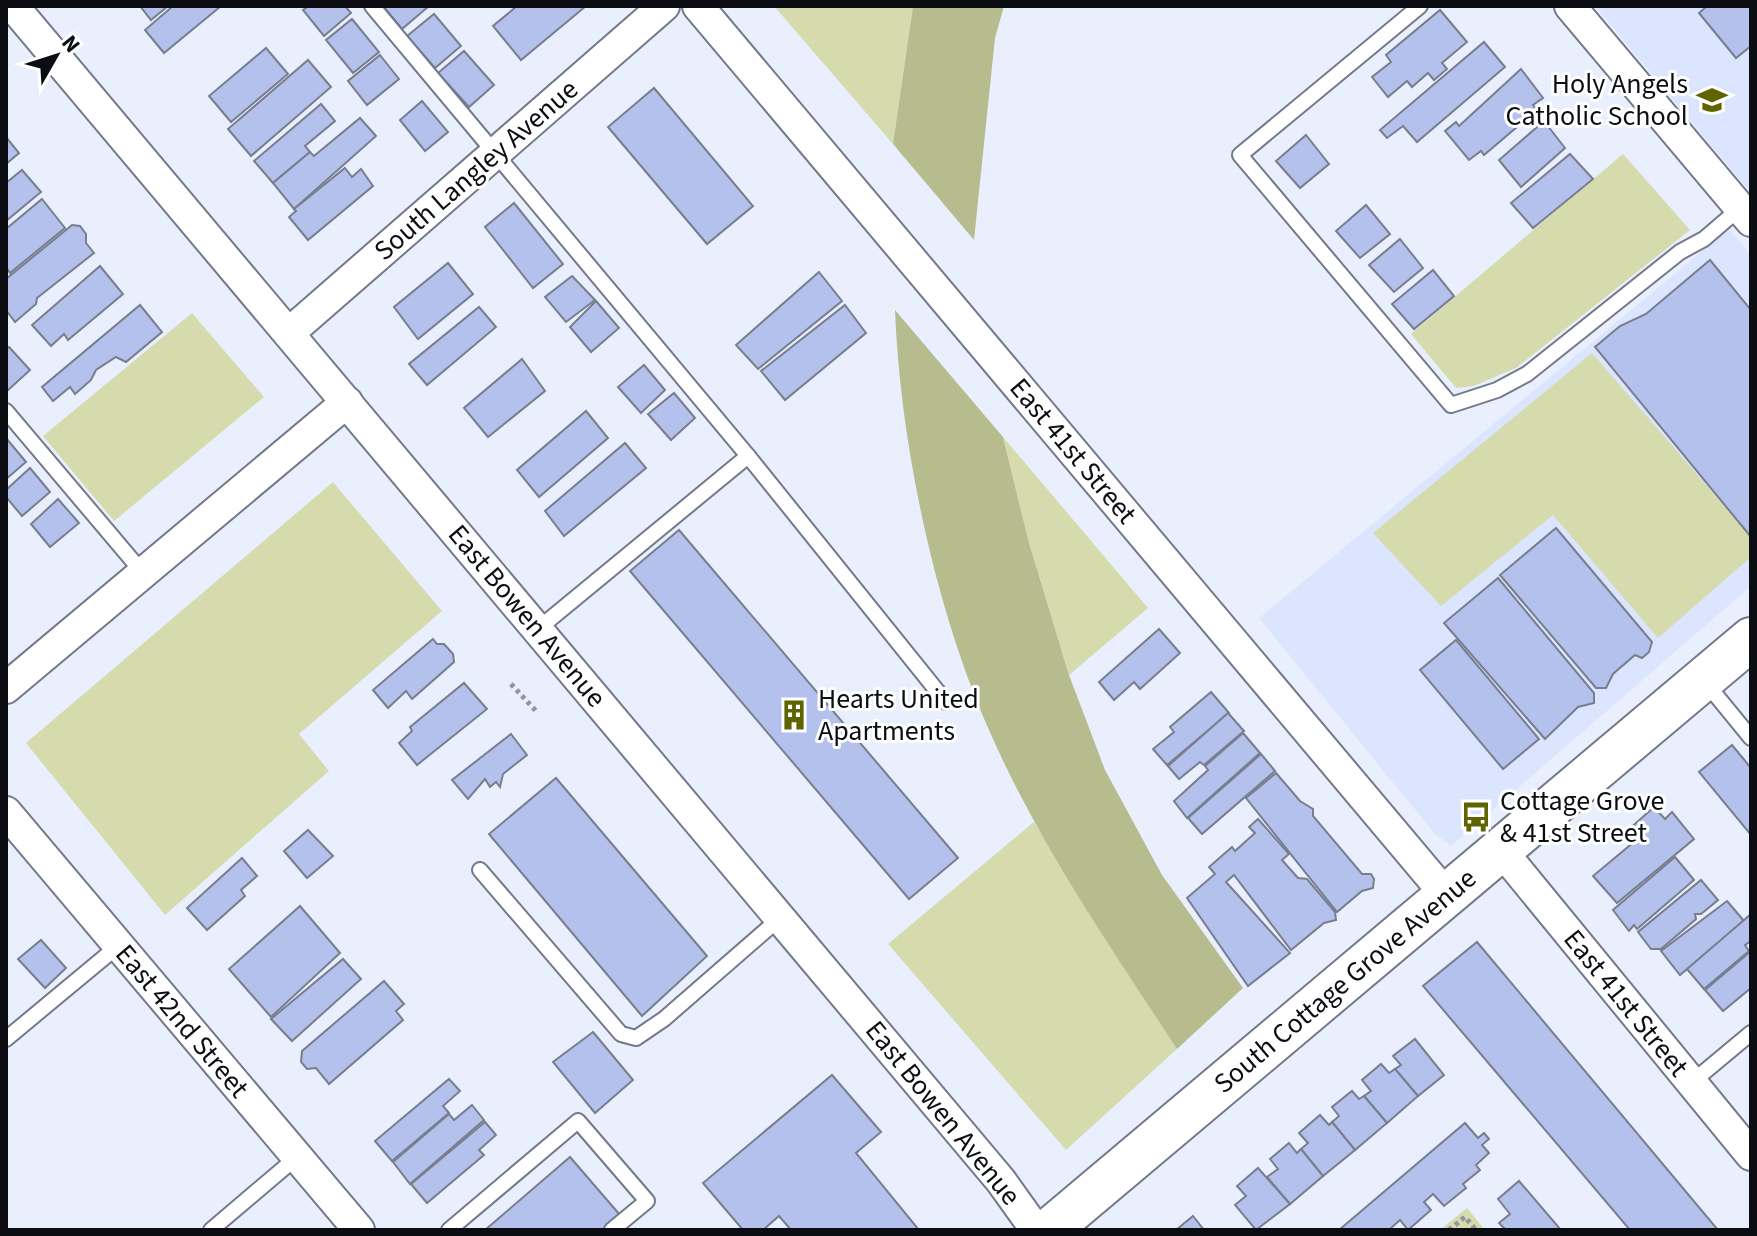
<svg xmlns="http://www.w3.org/2000/svg" width="1757" height="1236" viewBox="0 0 1757 1236" font-family="'Source Sans 3',sans-serif">
<style>
.built{fill:#dce5fe}
.green{fill:#d6dbad}
.forest{fill:#b7bc8f}
.building{fill:#b3c1ec;stroke:#787e8e;stroke-width:2}
.lines{fill:none;stroke-linecap:round;stroke-linejoin:round}
.lane-casing{stroke:#74798a;stroke-width:18}
.street-casing{stroke:#74798a;stroke-width:34}
.secondary-casing{stroke:#74798a;stroke-width:46}
.path{stroke:#9195a0;stroke-width:5;stroke-dasharray:4 4;stroke-linecap:butt}
.lane{stroke:#fff;stroke-width:14}
.street{stroke:#fff;stroke-width:30}
.secondary{stroke:#fff;stroke-width:42}
.labels{text-anchor:middle;dominant-baseline:central;stroke-width:6;stroke-linejoin:round;paint-order:stroke}
.poi-label{font-size:28px;fill:#0b0d13;stroke:#fff;text-anchor:start}
.street-label{font-size:28px;fill:#0b0d13;stroke:#fff}
</style>
<rect width="100%" height="100%" fill="#eaeffe"/>
<g class="built">
<path d="M1595,6H1751V193Z"/>
<path d="M1729,229L1751,255V586L1451,846L1435,834L1259,618Z"/>
</g>
<g class="green">
<path d="M774,6H913L893,144Z"/>
<path d="M1623,154L1690,230L1516,368L1474,386L1456,388L1411,334Z"/>
<path d="M192,313L264,397L114,521L43,436Z"/>
<path d="M1592,353L1751,537V557L1658,638L1553,515L1441,606L1373,533Z"/>
<path d="M1003,437L1148,608L1069,675L1029,543Z"/>
<path d="M333,482L442,611L299,734L329,771L165,915L26,743Z"/>
<path d="M1034,822L1177,1049L1066,1150L888,944Z"/>
<path d="M1467,1208L1485,1230H1440Z"/>
</g>
<g class="forest">
<path d="M913,6H1004L995,38L974,240L893,144Z"/>
<path d="M895,310L1003,437L1029,543L1069,675L1105,770L1162,875L1243,988L1177,1049C1110,946 1038,843 989,730C935,608 900,443 895,310Z"/>
</g>
<g class="building">
<path d="M140,6H168L151,20Z"/>
<path d="M173,6H221L164,53L145,30Z"/>
<path d="M309,6H345L351,13L324,36L303,10Z"/>
<path d="M383,6H429L402,29Z"/>
<path d="M517,6H586L521,60L493,26Z"/>
<path d="M1751,6V46L1736,58L1699,13L1707,6Z"/>
<path d="M1440,10L1467,42L1442,63L1447,69L1434,80L1428,73L1412,87L1407,81L1388,97L1372,77L1391,62L1386,55Z"/>
<path d="M434,14L461,46L435,68L407,36Z"/>
<path d="M352,19L379,52L353,73L326,40Z"/>
<path d="M1484,42L1505,67L1417,142L1403,126L1387,138L1380,130Z"/>
<path d="M266,48L288,74L231,122L209,96Z"/>
<path d="M464,51L494,85L469,107L438,73Z"/>
<path d="M380,55L399,79L367,105L348,81Z"/>
<path d="M308,60L331,87L251,156L228,129Z"/>
<path d="M1521,69L1543,98L1533,105L1537,110L1484,155L1481,151L1469,160L1445,131L1456,122L1459,126Z"/>
<path d="M654,88L753,206L707,244L608,127Z"/>
<path d="M422,101L448,132L425,151L400,120Z"/>
<path d="M321,104L335,121L305,146L310,152L273,183L254,161Z"/>
<path d="M360,118L376,136L294,209L273,183L310,152L314,156Z"/>
<path d="M1544,121L1565,148L1521,187L1499,160Z"/>
<path d="M1306,135L1329,164L1300,188L1276,161Z"/>
<path d="M6,137L19,153L6,164Z"/>
<path d="M1570,154L1593,179L1533,228L1511,203Z"/>
<path d="M345,168L352,177L361,169L373,186L308,240L289,217L296,211L294,209Z"/>
<path d="M22,170L41,192L6,221V183Z"/>
<path d="M42,199L65,228L10,273L6,267V229Z"/>
<path d="M514,203L563,264L533,288L485,227Z"/>
<path d="M1366,205L1390,234L1360,258L1336,231Z"/>
<path d="M72,225L80,226L86,234V243L94,253L37,298L36,304L15,322L6,310V279Z"/>
<path d="M1400,239L1423,268L1394,292L1369,265Z"/>
<path d="M1710,260L1751,310V537L1595,347L1620,326L1646,314Z"/>
<path d="M448,263L473,294L418,339L394,307Z"/>
<path d="M100,266L123,294L68,340L64,334L51,346L32,325Z"/>
<path d="M1433,270L1454,296L1414,329L1392,304Z"/>
<path d="M819,272L842,301L758,369L736,345Z"/>
<path d="M572,276L595,300L566,322L545,297Z"/>
<path d="M596,301L619,328L591,352L570,327Z"/>
<path d="M140,305L162,332L126,362L116,357L96,370L91,380L75,394L70,387L53,401L42,387Z"/>
<path d="M845,305L866,333L785,400L761,371Z"/>
<path d="M479,307L496,327L427,385L409,364Z"/>
<path d="M9,347L30,370L6,392V349Z"/>
<path d="M522,359L545,391L488,437L464,408Z"/>
<path d="M644,365L665,390L641,413L618,387Z"/>
<path d="M674,393L695,418L671,440L648,414Z"/>
<path d="M586,411L608,438L539,497L517,470Z"/>
<path d="M6,438L26,462L6,479Z"/>
<path d="M625,443L646,468L564,536L545,511Z"/>
<path d="M30,468L50,492L22,516L6,497V490Z"/>
<path d="M58,499L79,523L50,547L31,524Z"/>
<path d="M1556,528L1652,642L1649,652L1642,658L1635,655L1613,674L1606,688H1596L1500,575Z"/>
<path d="M679,530L958,858L909,899L630,571Z"/>
<path d="M1498,578L1594,693V703L1578,707L1545,739L1444,623Z"/>
<path d="M1159,629L1180,653L1140,689L1134,682L1114,700L1099,682Z"/>
<path d="M433,639L437,644H444L453,654L454,662L412,699L406,691L388,708L373,690Z"/>
<path d="M1456,640L1539,739L1503,769L1420,670Z"/>
<path d="M464,683L487,709L417,765L399,743L412,731L410,727Z"/>
<path d="M1211,692L1229,713L1167,765L1153,749L1174,732L1170,727Z"/>
<path d="M1228,713L1244,731L1204,765L1200,762L1179,779L1168,766Z"/>
<path d="M1243,733L1260,753L1187,818L1174,801L1208,770L1205,766Z"/>
<path d="M511,734L527,755L503,774L500,787L496,782L490,787L485,779L468,799L452,780Z"/>
<path d="M1732,745L1751,768V835L1699,772Z"/>
<path d="M1261,754L1275,771L1202,834L1188,818Z"/>
<path d="M1276,773L1300,801L1313,809V816L1362,874H1371L1374,879L1373,888L1362,891L1337,912L1246,798Z"/>
<path d="M556,778L707,956L642,1016L489,834Z"/>
<path d="M1654,807L1665,819L1672,812L1694,839L1617,903L1593,876L1635,841L1627,831Z"/>
<path d="M1258,819L1289,854L1282,860L1298,878L1307,879L1335,912L1336,920L1324,923L1291,950L1234,875L1226,882L1290,953L1248,986L1187,898L1215,874L1209,867L1232,847L1235,851L1255,833L1249,827Z"/>
<path d="M308,830L333,856L307,878L284,851Z"/>
<path d="M1675,857L1694,880L1637,929L1634,925L1629,931L1613,910Z"/>
<path d="M242,858L257,876L241,890L245,896L207,930L187,908Z"/>
<path d="M1701,880L1718,900L1701,914H1695L1696,919L1661,949H1651L1638,932Z"/>
<path d="M1727,901L1744,921L1680,975L1661,951Z"/>
<path d="M300,906L340,953L271,1017L229,969Z"/>
<path d="M1751,914V941L1745,945L1749,951L1704,989L1687,969Z"/>
<path d="M41,940L66,968L45,988L18,959Z"/>
<path d="M1477,942L1718,1230H1630L1423,986Z"/>
<path d="M1751,951V988L1723,1011L1705,990Z"/>
<path d="M343,959L361,979L292,1041L271,1019Z"/>
<path d="M384,981L404,1004L396,1011L403,1020L329,1084L316,1068L307,1069L301,1062L302,1051Z"/>
<path d="M593,1032L633,1080L595,1113L553,1062Z"/>
<path d="M1415,1039L1444,1075L1418,1096L1395,1069L1401,1065L1393,1056Z"/>
<path d="M1381,1064L1389,1073L1395,1069L1418,1096L1387,1123L1364,1096L1371,1091L1362,1080Z"/>
<path d="M832,1075L881,1132L856,1153L919,1230H791L779,1216L763,1230H743L703,1183Z"/>
<path d="M449,1079L460,1091L443,1106L449,1113L392,1161L375,1141Z"/>
<path d="M1352,1091L1359,1099L1364,1096L1387,1123L1355,1150L1332,1122L1339,1116L1332,1107Z"/>
<path d="M472,1105L484,1120L410,1184L393,1162L449,1114L454,1120Z"/>
<path d="M1320,1115L1329,1125L1332,1122L1355,1150L1323,1176L1301,1149L1308,1143L1299,1133Z"/>
<path d="M485,1122L496,1135L479,1150L484,1155L427,1203L411,1184Z"/>
<path d="M1465,1123L1478,1138L1484,1133L1489,1139L1482,1145L1489,1153L1476,1165L1480,1170L1463,1184L1466,1188L1444,1206L1433,1194L1424,1202L1431,1210L1408,1230L1400,1220L1391,1228L1393,1230H1339Z"/>
<path d="M1289,1143L1297,1153L1301,1149L1323,1176L1290,1204L1267,1177L1278,1169L1270,1159Z"/>
<path d="M570,1157L620,1215L602,1230H485Z"/>
<path d="M1258,1168L1290,1204L1256,1230L1235,1205L1246,1196L1237,1186Z"/>
<path d="M1519,1181L1561,1230H1506L1499,1223L1510,1214L1498,1199Z"/>
<path d="M1193,1216L1204,1230H1176Z"/>
</g>
<g class="lines">
<g class="lane-casing">
<g id="lane">
<path d="M372,6L748,456L946,702"/>
<path d="M1420,6L1240,155L1451,405L1497,390L1527,374L1680,252L1704,239L1740,208"/>
<path d="M6,411L143,573"/>
<path d="M538,629L748,456"/>
<path d="M1706,683L1751,738"/>
<path d="M480,870L621,1034L636,1038L664,1019L780,918"/>
<path d="M6,1039L118,946"/>
<path d="M1691,1083L1751,1033"/>
<path d="M211,1230L297,1157"/>
<path d="M449,1230L578,1121L647,1201L612,1230"/>
</g>
</g>
<g class="street-casing">
<g id="street">
<path d="M13,6L1001,1181L1036,1230"/>
<path d="M698,6L1447,896"/>
<path d="M1570,6L1751,221"/>
<path d="M289,333L664,6"/>
<path d="M6,688L347,402"/>
<path d="M6,812L359,1230"/>
<path d="M1501,850L1751,1155"/>
</g>
</g>
<g class="secondary-casing">
<path id="secondary" d="M1049,1230L1751,639"/>
</g>
<g class="path">
<path d="M511,684L536,711"/>
<path d="M1449,1230L1465,1217L1476,1230"/>
</g>
<use href="#lane" class="lane"/>
<use href="#street" class="street"/>
<use href="#secondary" class="secondary"/>
</g>
<defs>
<g id="school-bare" transform="scale(2.4)"><path d="M0-5L7-2L0 1L-7-2ZM-4 1L0 2.5L4 1V4Q0 6-4 4Z" fill="#5f6400" stroke="#fff" stroke-width="2.5" paint-order="stroke"/></g>
<g id="building-bare" transform="scale(2.4)"><path d="M-4-6H4V6H1V3H-1V6H-4ZM-2.5-4.3h1.7v1.8h-1.7ZM.8-4.3h1.7v1.8H.8ZM-2.5-1h1.7V.8h-1.7ZM.8-1h1.7V.8H.8Z" fill="#5f6400" stroke="#fff" stroke-width="2.5" paint-order="stroke"/></g>
<g id="bus-bare" transform="scale(2.4)"><path d="M-5-6H5V4H4V6H2V4H-2V6H-4V4H-5ZM-3.5-4V0h7V-4ZM-3.5 1.2v1.5H-2V1.2ZM2 1.2v1.5H3.5V1.2Z" fill="#5f6400" stroke="#fff" stroke-width="2.5" paint-order="stroke"/></g>
</defs>
<g fill-rule="evenodd">
<use href="#school-bare" x="1712" y="100"/>
<use href="#building-bare" x="794" y="715"/>
<use href="#bus-bare" x="1476" y="817"/>
</g>
<g class="labels">
<g class="poi-label">
<text x="1688" y="84" text-anchor="end">Holy Angels<tspan x="1688" dy="32">Catholic School</tspan></text>
<text x="818" y="699">Hearts United<tspan x="818" dy="32">Apartments</tspan></text>
<text x="1500" y="801">Cottage Grove<tspan x="1500" dy="32">&amp; 41st Street</tspan></text>
</g>
<g class="street-label">
<text transform="translate(476 170) rotate(-41)">South Langley Avenue</text>
<text transform="translate(1073 451) rotate(50)">East 41st Street</text>
<text transform="translate(527 616) rotate(50)">East Bowen Avenue</text>
<text transform="translate(1345 981) rotate(-40)">South Cottage Grove Avenue</text>
<text transform="translate(1626 1003) rotate(51)">East 41st Street</text>
<text transform="translate(182 1021) rotate(50)">East 42nd Street</text>
<text transform="translate(943 1113) rotate(51)">East Bowen Avenue</text>
</g>
</g>
<rect width="1757" height="1236" fill="none" stroke="#0b0d13" stroke-width="16"/>
<g transform="translate(56 56) rotate(51)" stroke="#ffffff" stroke-width="6" paint-order="stroke">
<path d="M0-6L14 30L0 20L-14 30Z" fill="#0b0d13"/>
<text y="-12" font-size="22" font-weight="bold" text-anchor="middle" fill="#0b0d13">N</text>
</g>
</svg>
